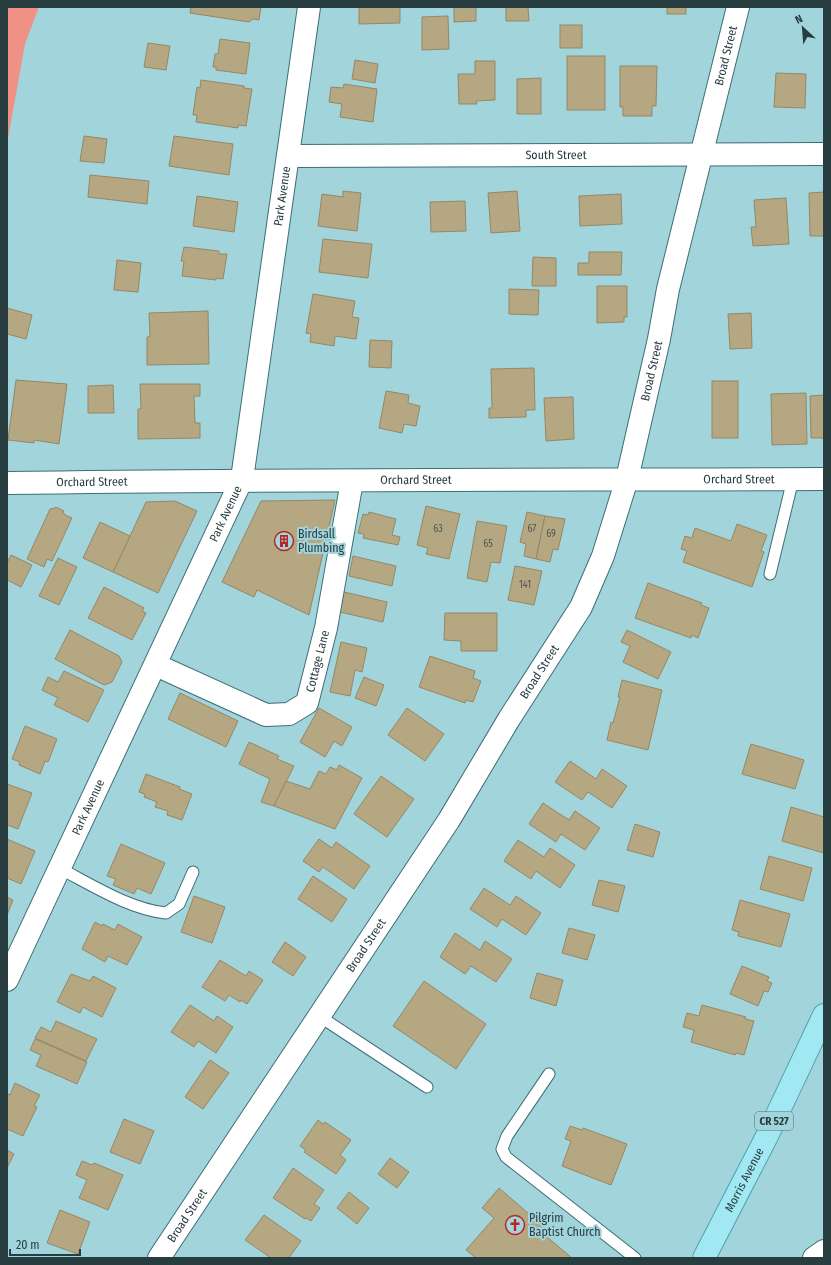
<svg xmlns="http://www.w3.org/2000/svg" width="831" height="1265" viewBox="0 0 831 1265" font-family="'Fira Sans Condensed',sans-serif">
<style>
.green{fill:#f09185}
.building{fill:#b6a783;stroke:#968764}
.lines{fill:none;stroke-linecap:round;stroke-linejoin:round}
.lane-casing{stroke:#3e6e75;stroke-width:13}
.street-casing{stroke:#3e6e75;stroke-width:24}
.secondary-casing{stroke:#3e6e75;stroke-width:24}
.primary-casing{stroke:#4fa2ae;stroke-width:24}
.lane{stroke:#fff;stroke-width:11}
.street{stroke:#fff;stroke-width:22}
.secondary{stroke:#fff;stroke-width:22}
.primary{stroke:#a2e8f2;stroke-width:22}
.labels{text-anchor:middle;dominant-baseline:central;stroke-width:4;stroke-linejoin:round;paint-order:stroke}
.number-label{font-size:10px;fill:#4c5851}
.shield{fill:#a2d4dc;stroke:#4d6a6f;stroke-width:1}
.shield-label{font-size:11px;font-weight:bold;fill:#283d40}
.street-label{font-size:12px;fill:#283d40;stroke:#a2d4dc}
.poi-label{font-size:12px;fill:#283d40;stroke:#a2d4dc;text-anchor:start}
</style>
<rect width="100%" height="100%" fill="#a2d4dc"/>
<path class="green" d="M7,7H39L25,44L7,144Z"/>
<g class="building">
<path d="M191,7H261L259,20L253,19L249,22L190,13Z"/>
<path d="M359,7H400V23L359,24Z"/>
<path d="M454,7H476V21L454,22Z"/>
<path d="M506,7H528L529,21H506Z"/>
<rect x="667" y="7" width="19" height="7"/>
<path d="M448,16L449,49L422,50V17Z"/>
<rect x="560" y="25" width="22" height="23"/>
<path d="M220,39L250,43L246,74L216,70V67H213L215,54H218Z"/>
<path d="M148,43L170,46L166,70L144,67Z"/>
<rect x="567" y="56" width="38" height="54"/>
<path d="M355,60L378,64L375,83L352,79Z"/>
<path d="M475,61H495V100L476,101L477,104H459L458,74H475Z"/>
<path d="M620,66H657L656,106H652V116H623V107H620Z"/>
<path d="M776,73L806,74L805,108L774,107Z"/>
<path d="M541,78V114H517V79Z"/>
<path d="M201,80L244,86V88L252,89L246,126L238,125V128L196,122L197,115H193L197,87L200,88Z"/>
<path d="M344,84L377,89L373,122L340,117L342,104L329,102L331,87L343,88Z"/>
<path d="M84,136L107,139L104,163L80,161Z"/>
<path d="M174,136L233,144L229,175L169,166Z"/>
<path d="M90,175L149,181L147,204L88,197Z"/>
<path d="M343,191L361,193L357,231L318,226L322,194L343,197Z"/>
<path d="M517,191L520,231L491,233L488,193Z"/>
<path d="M824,192V236H810L809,193Z"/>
<path d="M621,194L622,224L580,226L579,196Z"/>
<path d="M197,196L238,202L234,232L193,226Z"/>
<path d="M786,198L789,244L753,246L751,227H756L754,200Z"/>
<path d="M465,201L466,231L431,232L430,202Z"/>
<path d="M323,239L372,244L368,278L319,272Z"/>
<path d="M184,247L219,251V254H227L223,279L216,278V280L182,276L184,261H181Z"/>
<path d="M589,252H622L621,275H578V263H589Z"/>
<path d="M533,257L556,258V286H532Z"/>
<path d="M117,260L141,263L138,292L114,290Z"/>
<path d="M597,286H627V317H624V322L597,323Z"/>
<path d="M509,289L539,290L538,315L509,314Z"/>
<path d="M313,294L355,301L352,317L359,318L356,339L335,336L334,346L310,342L311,334L306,333Z"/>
<path d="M7,308L32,315L26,339L7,334Z"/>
<path d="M208,311L209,364L147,365V337H150L149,313Z"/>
<path d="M751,313L752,348L730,349L728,314Z"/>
<path d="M370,340L392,341L391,368L369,367Z"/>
<path d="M534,368L535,410H526V417L489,418V408H492L491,369Z"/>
<path d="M16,380L67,384L59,444L34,440V443L8,440Z"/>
<rect x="712" y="381" width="26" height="57"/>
<path d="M140,384H200V396H194L195,423H200V438L138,439V409H141Z"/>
<path d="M113,385L114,413H88V386Z"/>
<path d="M386,391L409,395L408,403L420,406L416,426L404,424L402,433L379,428Z"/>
<path d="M806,393L807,444L772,445L771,394Z"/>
<path d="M824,395V438H811L810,396Z"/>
<path d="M573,397L574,439L546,441L544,398Z"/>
<path d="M335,500L309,615L257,590L254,597L222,582L261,501Z"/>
<path d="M175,501L197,511L158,593L113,572L146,502Z"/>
<path d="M426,506L460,514L449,559L426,554L428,548L417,545Z"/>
<path d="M56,507L64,511L63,512L65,515L72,518L52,561L47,559L44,567L27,559L50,509L55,508Z"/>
<path d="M369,512L396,519L392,535L400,537L398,545L363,538L364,534L358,533L363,514L368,515Z"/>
<path d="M527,512L545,516L536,559L524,556L526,544L520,542Z"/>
<path d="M545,516L565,519L558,550L553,549L550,562L536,559Z"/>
<path d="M477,521L507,526L500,563L491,562L487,582L467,578Z"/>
<path d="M100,522L130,536L113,572L83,558Z"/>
<path d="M737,524L767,535L761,551L764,552L752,587L683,562L687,551L681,549L685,536L692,538L695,528L731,541Z"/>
<path d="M11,555L32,565L21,587L7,580V563Z"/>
<path d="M353,556L396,566L392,586L349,576Z"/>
<path d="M58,558L77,567L59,605L39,596Z"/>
<path d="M515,566L542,571L534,605L508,600Z"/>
<path d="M648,583L702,603L701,605L709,608L698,638L692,635L691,638L635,618Z"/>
<path d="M104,587L144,608L142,611L146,613L132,640L88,618Z"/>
<path d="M344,592L387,602L383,622L340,612Z"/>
<path d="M445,613H497V651H461V641L444,640Z"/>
<path d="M70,630L119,656L122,662L112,682L104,685L55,659Z"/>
<path d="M627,630L671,652L658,679L623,662L630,646L621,642Z"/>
<path d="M341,642L367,648L362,672L355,670L350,696L330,692Z"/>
<path d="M430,656L475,671L473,678L481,681L473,702L466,700L465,703L419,687Z"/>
<path d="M64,671L104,690L88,722L54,705L58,698L42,690L48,677L58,682Z"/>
<path d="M364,677L384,685L376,706L355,698Z"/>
<path d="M622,680L662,690L648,750L607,740L611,722L613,723L620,697H618Z"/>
<path d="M180,693L238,721L226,747L168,719Z"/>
<path d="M319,708L352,727L342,746L334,741L325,757L300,742Z"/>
<path d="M407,708L444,734L425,761L388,735Z"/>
<path d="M25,726L57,739L48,762L45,761L40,774L19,765L20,762L12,759Z"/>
<path d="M249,742L279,756L277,759L294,766L274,806L261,802L270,779L239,764Z"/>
<path d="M751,744L804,760L795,789L742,774Z"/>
<path d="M570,761L596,779L602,769L627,786L612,808L588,792L582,800L555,782Z"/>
<path d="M339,765L362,778L335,829L274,806L286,781L310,789L319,771L326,774L330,767L337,770Z"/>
<path d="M146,774L180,787L179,789L192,794L182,820L167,815L168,811L155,807L157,802L144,797L145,794L139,792Z"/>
<path d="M381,776L414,799L387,837L354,814Z"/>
<path d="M7,784L32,793L18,829L7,825Z"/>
<path d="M543,803L569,820L575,811L600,828L585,850L561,834L556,842L529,824Z"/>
<path d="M791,807L824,817V853L782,841Z"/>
<path d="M635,824L660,832L653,857L627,850Z"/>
<path d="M7,839L35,851L21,884L7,878Z"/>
<path d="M319,839L332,848L336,842L370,866L354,889L323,867L319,872L303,861Z"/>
<path d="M518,840L544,857L550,848L575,865L560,888L536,871L531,879L504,861Z"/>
<path d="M121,844L165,863L151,894L137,888L134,894L113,885L116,879L107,876Z"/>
<path d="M769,856L812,868L803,901L760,889Z"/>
<path d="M313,876L347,899L332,922L298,899Z"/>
<path d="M599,880L625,886L618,912L592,905Z"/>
<path d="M484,888L510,905L516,896L541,913L526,935L502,919L497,927L470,909Z"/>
<path d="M194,896L225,907L212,943L181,932Z"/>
<path d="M7,897L13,900L7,915Z"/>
<path d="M740,900L790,914L781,947L738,936L739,932L732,930Z"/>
<path d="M95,922L102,926L103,924L115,930L118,924L142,937L127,965L108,956L105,962L82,949Z"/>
<path d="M569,928L595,935L587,960L562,953Z"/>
<path d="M455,933L480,950L485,941L512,959L496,982L471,966L465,974L440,957Z"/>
<path d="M285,942L306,957L293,976L272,962Z"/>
<path d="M220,960L246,976L249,971L263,980L247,1004L241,1000L240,1002L229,995L225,1001L202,987Z"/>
<path d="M742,966L769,977L767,981L772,983L768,992L764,991L758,1006L730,994Z"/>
<path d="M537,973L563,980L556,1006L530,998Z"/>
<path d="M71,974L90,981L93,976L116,988L102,1017L83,1007L80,1013L57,1002Z"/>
<path d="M424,981L486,1024L456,1069L393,1026Z"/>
<path d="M190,1005L214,1021L217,1016L233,1027L216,1053L198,1041L194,1047L171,1032Z"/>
<path d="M702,1005L746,1017L745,1019L754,1021L744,1055L736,1053L735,1055L691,1042L694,1030L683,1027L687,1013L699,1016Z"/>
<path d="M56,1021L97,1039L86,1061L35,1038L41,1027L51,1032Z"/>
<path d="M35,1039L87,1062L77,1084L36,1066L41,1055L30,1050Z"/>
<path d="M210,1060L229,1073L203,1109L185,1097Z"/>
<path d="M15,1083L40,1095L34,1106L37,1107L23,1136L7,1129V1096L8,1094L10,1095Z"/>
<path d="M124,1119L154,1131L140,1164L110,1152Z"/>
<path d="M318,1120L323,1124L325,1122L351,1140L340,1155L346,1160L336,1174L304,1152L306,1150L300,1146Z"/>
<path d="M570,1126L582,1130L583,1128L627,1144L611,1185L562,1166L571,1141L565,1139Z"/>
<path d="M7,1150L14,1154L7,1168Z"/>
<path d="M390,1158L409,1172L397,1188L378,1174Z"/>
<path d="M82,1161L92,1165L94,1163L123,1175L108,1210L79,1198L87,1180L76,1175Z"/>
<path d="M293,1168L324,1190L314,1204L320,1208L311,1221L306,1218L305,1219L273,1198Z"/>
<path d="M499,1188L551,1233L547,1237L572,1258H476L466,1250L494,1218L482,1208Z"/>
<path d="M349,1192L369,1208L357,1224L337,1208Z"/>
<path d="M60,1210L90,1222L78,1254L47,1243Z"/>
<path d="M264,1215L301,1241L289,1258H271L245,1240Z"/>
</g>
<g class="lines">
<g class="lane-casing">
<g id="lane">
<path d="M770,574L793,479"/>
<path d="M59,868C92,885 129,909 166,913L179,904L193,872"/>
<path d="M319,1016L427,1087"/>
<path d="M549,1074L507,1136L502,1149L506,1157L635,1258"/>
</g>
</g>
<g class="street-casing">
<g id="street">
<path id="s1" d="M288,156L824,154"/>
<path id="s2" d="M7,483C279,479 552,480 824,479"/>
<path id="s3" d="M156,665L266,715L289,714L307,703L326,628L352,481"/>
<path id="s4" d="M7,980L242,479L309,7"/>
<path d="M814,1258L824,1251"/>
</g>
</g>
<g class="secondary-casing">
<g id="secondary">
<path id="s5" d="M159,1258L449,820L509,719L581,607L603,556L627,479L659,339L668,289L738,7"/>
</g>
</g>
<g class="primary-casing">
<g id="primary">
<path id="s6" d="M704,1258L767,1136L824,1015"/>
</g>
</g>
<use href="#lane" class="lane"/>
<use href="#street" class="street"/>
<use href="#secondary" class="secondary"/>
<use href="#primary" class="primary"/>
</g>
<defs>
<g id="building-ring" transform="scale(1)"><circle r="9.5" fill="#a2d4dc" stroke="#b72823" stroke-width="1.5"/><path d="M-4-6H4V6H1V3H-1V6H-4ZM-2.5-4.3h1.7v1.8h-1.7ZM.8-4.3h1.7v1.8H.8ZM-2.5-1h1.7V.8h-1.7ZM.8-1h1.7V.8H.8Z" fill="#b72823"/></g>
<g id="church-ring" transform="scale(1)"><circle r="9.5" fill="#a2d4dc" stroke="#b72823" stroke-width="1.5"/><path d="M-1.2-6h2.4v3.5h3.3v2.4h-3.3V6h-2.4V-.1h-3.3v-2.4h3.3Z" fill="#b72823"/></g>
</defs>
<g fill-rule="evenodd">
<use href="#building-ring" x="284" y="541"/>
<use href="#church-ring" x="515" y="1225"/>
</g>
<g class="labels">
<g class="number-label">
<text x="438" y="529">63</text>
<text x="532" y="529">67</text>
<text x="551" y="534">69</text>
<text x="488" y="544">65</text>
<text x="525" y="585">141</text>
</g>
<rect class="shield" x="755" y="1112" width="38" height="18" rx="3"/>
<g class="shield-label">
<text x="774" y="1121">CR 527</text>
</g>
<g class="street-label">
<text stroke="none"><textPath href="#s5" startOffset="1347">Broad Street</textPath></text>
<text stroke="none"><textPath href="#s1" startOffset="268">South Street</textPath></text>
<text stroke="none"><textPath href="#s4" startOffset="839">Park Avenue</textPath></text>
<text stroke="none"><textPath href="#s5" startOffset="1023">Broad Street</textPath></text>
<text stroke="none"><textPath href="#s2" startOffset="732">Orchard Street</textPath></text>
<text stroke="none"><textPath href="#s2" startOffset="409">Orchard Street</textPath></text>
<text stroke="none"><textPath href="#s2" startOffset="85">Orchard Street</textPath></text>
<text stroke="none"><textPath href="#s4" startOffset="515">Park Avenue</textPath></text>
<text stroke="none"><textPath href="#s3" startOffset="208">Cottage Lane</textPath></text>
<text stroke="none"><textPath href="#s5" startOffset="699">Broad Street</textPath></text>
<text stroke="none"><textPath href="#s4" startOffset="191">Park Avenue</textPath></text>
<text stroke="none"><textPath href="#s5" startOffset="375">Broad Street</textPath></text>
<text stroke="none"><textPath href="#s6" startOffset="88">Morris Avenue</textPath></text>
<text stroke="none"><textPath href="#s5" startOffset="51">Broad Street</textPath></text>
</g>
<g class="poi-label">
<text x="298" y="534">Birdsall<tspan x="298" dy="14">Plumbing</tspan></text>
<text x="529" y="1218">Pilgrim<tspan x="529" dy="14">Baptist Church</tspan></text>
</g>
</g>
<rect width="831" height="1265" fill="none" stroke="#283d40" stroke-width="16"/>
<g transform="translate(803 28) rotate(334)" stroke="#a2d4dc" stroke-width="3" paint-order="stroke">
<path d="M0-3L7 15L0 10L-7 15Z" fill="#283d40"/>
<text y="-6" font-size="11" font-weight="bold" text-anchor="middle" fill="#283d40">N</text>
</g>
<path d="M10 1249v6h70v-6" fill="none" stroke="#283d40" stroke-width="2"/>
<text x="16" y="1249" font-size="12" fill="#283d40" stroke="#a2d4dc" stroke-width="3" paint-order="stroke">20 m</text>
</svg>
